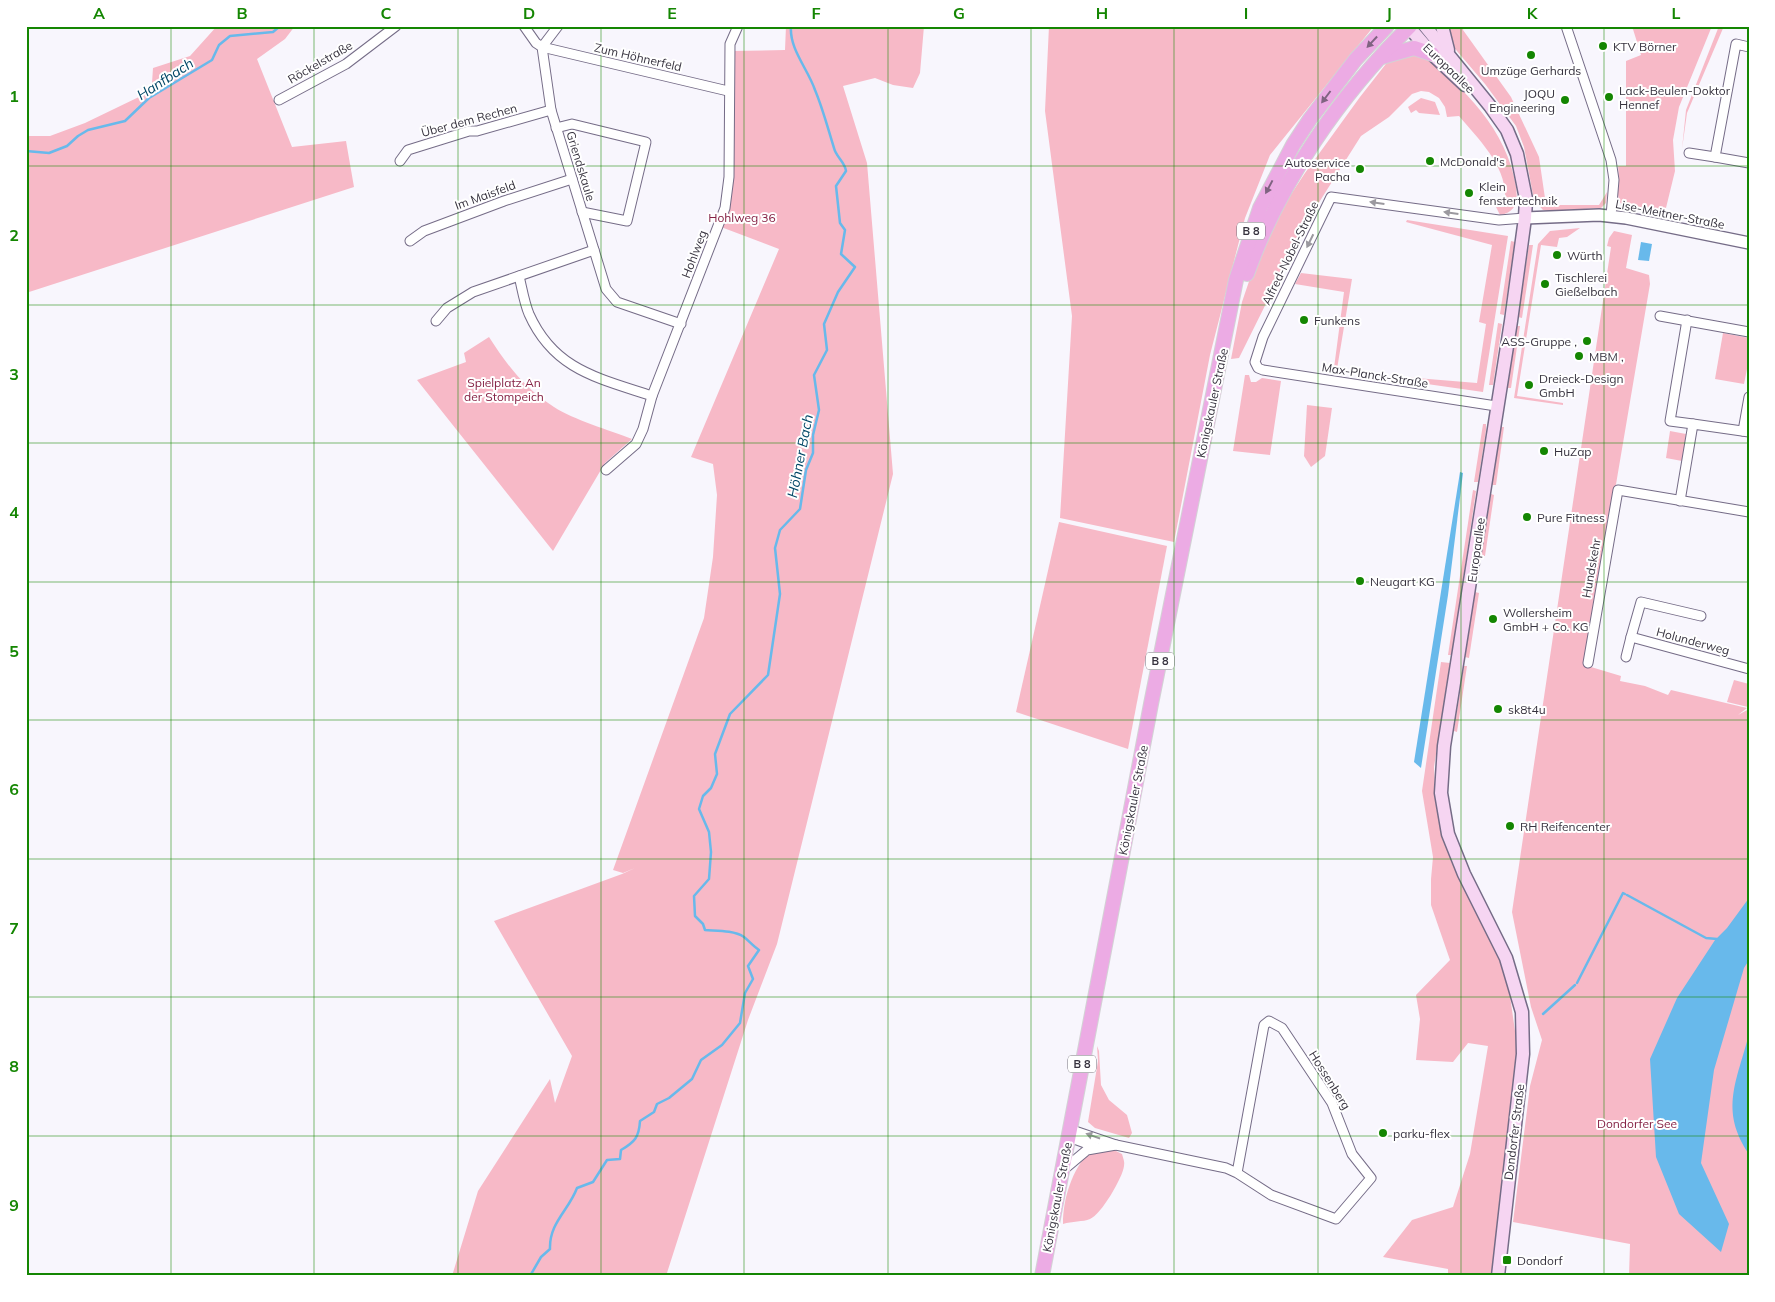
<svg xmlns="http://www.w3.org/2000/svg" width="1775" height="1302" viewBox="0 0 1775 1302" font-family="Mulish,sans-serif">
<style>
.green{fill:#f7b9c7}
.water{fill:#68b9eb}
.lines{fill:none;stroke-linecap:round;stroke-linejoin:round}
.stream{stroke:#68b9eb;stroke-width:2.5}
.minor-casing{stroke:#756c87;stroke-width:11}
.tertiary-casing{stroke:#756c87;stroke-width:14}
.secondary-casing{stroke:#756c87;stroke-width:15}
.primary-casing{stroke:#d3d2d5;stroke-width:16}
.minor{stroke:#fff;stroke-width:9}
.tertiary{stroke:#fff;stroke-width:11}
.secondary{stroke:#f6d5f2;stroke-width:12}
.primary{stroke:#ecabe4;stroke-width:14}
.oneway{fill:#7f6381}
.oneway2{fill:#9b999f}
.grid{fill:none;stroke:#148602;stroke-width:1;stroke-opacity:0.55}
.poi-dot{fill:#148602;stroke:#fff;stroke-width:2}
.labels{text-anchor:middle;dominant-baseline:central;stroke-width:4;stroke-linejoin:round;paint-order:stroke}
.shield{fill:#fff;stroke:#737079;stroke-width:1}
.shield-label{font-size:11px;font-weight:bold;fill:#37333f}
.poi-label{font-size:12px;fill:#37333f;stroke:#fff;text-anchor:start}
.street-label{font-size:12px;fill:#37333f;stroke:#fff}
.park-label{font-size:12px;fill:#852144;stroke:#fff}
.water-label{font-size:14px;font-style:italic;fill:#004666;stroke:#fff}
.neatline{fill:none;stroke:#148602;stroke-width:2}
.grid-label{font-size:16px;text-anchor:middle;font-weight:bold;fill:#148602}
</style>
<rect width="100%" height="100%" fill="#f8f6fd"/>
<g class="green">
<path d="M217,26H295L285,39L257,59L292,147L346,141L354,187L26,293V136H50L85,123L143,95L152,83L153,68L190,56Z"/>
<path d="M786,26H924L920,73L913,88L893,85L875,78L843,86L867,163L893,474L777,944L748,1020L666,1276H452L478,1191L550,1079L555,1103L572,1056L494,921L622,874L635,868L623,873L613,870L704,618L713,557L717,495L713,464L691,457L779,249L721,227L723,221L730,51L785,50Z"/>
<path d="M1049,26H1374L1270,155L1245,218L1210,355L1174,542L1060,518L1072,316L1045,111Z"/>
<path d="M1445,26H1464L1463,30L1511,97L1539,157L1546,205H1599L1607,192L1606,203L1601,208L1549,211L1543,210L1534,200L1524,147L1516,126L1485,84L1451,44Z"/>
<path d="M1632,26H1712L1679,107L1673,140L1675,171L1665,212L1658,216L1623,206C1614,197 1620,178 1618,166H1626V61L1641,55Z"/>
<path d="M1719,26H1724L1687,113L1682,149L1686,110Z"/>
<path d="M1422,53C1464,89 1507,129 1516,187C1518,202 1516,212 1500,215L1496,207H1504C1512,171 1480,141 1459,116L1447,117L1445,107L1439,98L1429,92L1421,91L1412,94L1389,117L1361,136L1306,223L1239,358L1231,359L1242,302L1259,252L1282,208L1305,173L1360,97L1389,60Z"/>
<path d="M1421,98L1435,102L1440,115L1419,113L1416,110L1411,113L1408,107Z"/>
<path d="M1407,220L1508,236L1483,392L1392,379V376L1477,383L1486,324L1479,322L1492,245L1406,222Z"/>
<path d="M1580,228L1567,237L1559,238L1557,247L1541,245L1517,396L1563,403V405L1514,398L1538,244L1550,231Z"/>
<path d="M1614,231L1632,235L1626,268L1649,275L1650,284L1586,661L1591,664V667L1621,676L1620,681L1645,686L1668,695L1671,690L1747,708L1738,715L1749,709V1276H1629L1630,1244L1513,1222L1530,1086L1542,1040L1531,1007L1512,912L1611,247L1607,246L1609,238Z"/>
<path d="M1511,241L1515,242L1504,315L1500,314Z"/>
<path d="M1529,245H1533L1522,318L1518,317Z"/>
<path d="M1301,273L1352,279L1337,369L1334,368L1344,292L1295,284Z"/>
<path d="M1498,323L1502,324L1493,385H1489Z"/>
<path d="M1517,326H1520L1511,388H1507Z"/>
<path d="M1723,333L1749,338V359L1744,384L1715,379Z"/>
<path d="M489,337C507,365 525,389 554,407C574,420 609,430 632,439L605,463L553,551L417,380L466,362L464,353Z"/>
<path d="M1245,375H1249L1251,382H1256L1262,378L1281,381L1270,455L1233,451Z"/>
<path d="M1307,405L1332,408L1325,456L1311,467L1304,456Z"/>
<path d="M1483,424H1486V430L1478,482H1474Z"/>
<path d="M1500,427H1504L1496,485H1492Z"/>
<path d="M1670,431L1686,434L1682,461L1666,458Z"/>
<path d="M1473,490L1476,491L1452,655H1448Z"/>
<path d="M1491,494L1494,495L1485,556H1481Z"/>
<path d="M1059,522L1167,546L1128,749L1016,712Z"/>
<path d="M1475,592L1479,593L1469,658L1465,657Z"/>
<path d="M1441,662L1450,663L1434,767L1436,807L1448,852L1499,952L1509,989L1517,1045L1515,1090L1492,1276H1448V1269L1383,1257L1412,1220L1453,1207L1470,1154L1488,1046L1468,1043L1453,1062L1416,1060L1420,1019L1416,995L1450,960L1431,905V879L1433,857L1422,791Z"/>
<path d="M1464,666H1467L1457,732L1454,731Z"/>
<path d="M1734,680L1749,684L1748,707L1727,702Z"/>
<path d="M1097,1046L1099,1051L1101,1085L1109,1100L1127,1115L1132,1133L1129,1138L1095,1128L1088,1122L1098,1061Z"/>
<path d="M1112,1149L1122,1154C1123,1158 1125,1162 1124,1166C1123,1177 1101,1215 1090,1219C1083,1222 1072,1221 1063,1224C1063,1198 1072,1170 1090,1151Z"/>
</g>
<g class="water">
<path d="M1641,242L1652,244L1649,261L1638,260Z"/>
<path d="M1460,472L1463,473L1448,595L1421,768L1414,762Z"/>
<path d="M1749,898V960L1744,968L1714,1070L1701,1163L1729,1224L1721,1252L1679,1214L1656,1157L1650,1059L1677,998L1715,940L1727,928Z"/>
<path d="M1749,1034V1154C1719,1110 1737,1081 1749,1034Z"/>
</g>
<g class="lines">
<g class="stream">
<path d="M26,151L49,153L67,146L78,136L88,130L125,121L149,98L212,60L219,45L230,36L273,32L280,26"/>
<path d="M1627,895L1706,938L1717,939"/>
<path d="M1577,983L1623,893L1625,894"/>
<path d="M1543,1014L1575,985"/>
<path d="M530,1276L541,1257L550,1249C549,1223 569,1210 577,1188L593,1182L607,1160L620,1159L621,1150C635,1142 639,1137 640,1121L654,1112L657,1104L669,1098L692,1079L701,1060L722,1045L740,1023L745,993L753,979L748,966L759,950C753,946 749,941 744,937C733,930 716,931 705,930L703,924L695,916L694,896L709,879L711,852L709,832L699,809L703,796L711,788L717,774L715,754L730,714L768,675L780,594L775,548L780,530L800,509L806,470L813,453V435L819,410L814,375L827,350L824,324L838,292L855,267L841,254L845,230L840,223L836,186L846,171C845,162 836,157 834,148C828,129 823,109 815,90C808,69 789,49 791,26"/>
</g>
<g class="minor-casing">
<g id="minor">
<path d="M524,26L536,43L542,47L551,110L606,289L617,302L681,324"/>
<path d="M558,26L542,47L728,91"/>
<path d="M1566,26L1611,160L1614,180L1611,216"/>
<path d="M1749,47L1736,44L1715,157L1749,163"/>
<path d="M279,100L346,64L396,26"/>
<path d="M556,128L572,124L646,142L627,221L582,212"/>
<path d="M1689,153L1715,157"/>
<path d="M400,161L408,150L469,131H477L551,110"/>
<path d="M410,241L424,231L504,201L572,179"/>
<path d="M519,276C522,288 524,302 529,314C554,370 598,378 652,396"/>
<path d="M1660,316L1749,332"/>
<path d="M1687,320L1670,421L1693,424"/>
<path d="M436,321L447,308L473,292L594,250"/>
<path d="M1496,406L1263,370L1258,368L1255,362L1263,337L1331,197L1499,220L1525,218"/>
<path d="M1743,431L1749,397"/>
<path d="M606,470L636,444L643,429L652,396L725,208L729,177L730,44L738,26"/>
<path d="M1680,501L1693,424L1749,432"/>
<path d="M1701,616L1641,602L1631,637L1749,669"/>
<path d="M1626,657L1631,637"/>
<path d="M1588,663L1618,490L1749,512"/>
<path d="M1069,1129L1116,1145"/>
<path d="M1069,1129L1077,1140L1096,1147"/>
<path d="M1062,1171L1087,1150L1116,1145L1226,1168L1237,1173L1264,1025L1269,1021L1282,1028L1332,1103L1352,1154L1371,1178L1336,1219L1271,1195L1237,1173"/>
</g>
</g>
<g class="tertiary-casing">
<path id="tertiary" d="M1525,218L1599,215L1626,218L1749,243"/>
</g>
<g class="secondary-casing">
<g id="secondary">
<path d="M1408,26L1432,54L1465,85"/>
<path d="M1425,26L1490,106L1507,130L1517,154L1526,199L1525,218L1511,321L1444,746L1441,793L1448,834L1464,874L1506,958L1522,1012L1523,1054L1498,1276"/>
<path d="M1442,26L1448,50"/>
</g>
</g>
<g class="primary-casing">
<g id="primary">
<path d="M1382,57L1414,48L1432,54"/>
<path d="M1247,274C1280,181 1340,95 1410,26"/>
<path d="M1042,1276L1151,704L1236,280L1260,208L1293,145L1310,119L1356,59L1387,26"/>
</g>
</g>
<use href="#minor" class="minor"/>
<use href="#tertiary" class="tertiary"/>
<use href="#secondary" class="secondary"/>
<use href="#primary" class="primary"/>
</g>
<defs><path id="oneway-solid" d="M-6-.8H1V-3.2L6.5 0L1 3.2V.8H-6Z" transform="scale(1.25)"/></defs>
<g class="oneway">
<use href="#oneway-solid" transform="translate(1372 42) rotate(133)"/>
<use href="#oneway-solid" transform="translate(1326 97) rotate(127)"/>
<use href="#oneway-solid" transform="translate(1269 187) rotate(118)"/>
</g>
<g class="oneway2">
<use href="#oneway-solid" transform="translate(1377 203) rotate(-172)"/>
<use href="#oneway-solid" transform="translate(1451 213) rotate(-172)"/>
<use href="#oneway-solid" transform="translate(1310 241) rotate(116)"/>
<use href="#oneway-solid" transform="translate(1093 1136) rotate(-161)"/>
</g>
<path class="grid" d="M171,26V1276M314,26V1276M458,26V1276M601,26V1276M744,26V1276M888,26V1276M1031,26V1276M1174,26V1276M1318,26V1276M1461,26V1276M1604,26V1276M26,166H1749M26,305H1749M26,443H1749M26,582H1749M26,720H1749M26,859H1749M26,997H1749M26,1136H1749"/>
<g class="poi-dot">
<circle cx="1603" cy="46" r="5"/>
<circle cx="1531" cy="55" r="5"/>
<circle cx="1609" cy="97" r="5"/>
<circle cx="1565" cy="100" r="5"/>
<circle cx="1430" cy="161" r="5"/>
<circle cx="1360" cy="169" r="5"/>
<circle cx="1469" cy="193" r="5"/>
<circle cx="1557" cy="255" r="5"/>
<circle cx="1545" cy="284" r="5"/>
<circle cx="1304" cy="320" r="5"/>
<circle cx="1587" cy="341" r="5"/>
<circle cx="1579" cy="356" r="5"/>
<circle cx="1529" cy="385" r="5"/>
<circle cx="1544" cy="451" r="5"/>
<circle cx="1527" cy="517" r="5"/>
<circle cx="1360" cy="581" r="5"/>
<circle cx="1493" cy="619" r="5"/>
<circle cx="1498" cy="709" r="5"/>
<circle cx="1510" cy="826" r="5"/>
<circle cx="1383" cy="1133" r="5"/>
<rect x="1502" y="1255" width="10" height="10" rx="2.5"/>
</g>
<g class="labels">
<g class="shield">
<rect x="1237" y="222.5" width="28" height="17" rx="4"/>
<rect x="1146" y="652.5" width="28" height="17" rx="4"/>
<rect x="1068" y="1055.5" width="28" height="17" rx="4"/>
</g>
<g class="shield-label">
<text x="1251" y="231">B 8</text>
<text x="1160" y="661">B 8</text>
<text x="1082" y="1064">B 8</text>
</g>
<g class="poi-label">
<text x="1613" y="46">KTV Börner</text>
<text x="1531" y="70" text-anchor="middle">Umzüge Gerhards</text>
<text x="1619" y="90">Lack-Beulen-Doktor<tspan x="1619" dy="14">Hennef</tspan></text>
<text x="1555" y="93" text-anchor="end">JOQU<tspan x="1555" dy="14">Engineering</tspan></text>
<text x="1440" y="161">McDonald's</text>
<text x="1350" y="162" text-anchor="end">Autoservice<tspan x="1350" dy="14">Pacha</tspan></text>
<text x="1479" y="186">Klein<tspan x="1479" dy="14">fenstertechnik</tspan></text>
<text x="1567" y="255">Würth</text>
<text x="1555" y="277">Tischlerei<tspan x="1555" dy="14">Gießelbach</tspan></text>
<text x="1314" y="320">Funkens</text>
<text x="1577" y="341" text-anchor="end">ASS-Gruppe ,</text>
<text x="1589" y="356">MBM ,</text>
<text x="1539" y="378">Dreieck-Design<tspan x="1539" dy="14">GmbH</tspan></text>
<text x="1554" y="451">HuZap</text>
<text x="1537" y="517">Pure Fitness</text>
<text x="1370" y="581">Neugart KG</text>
<text x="1503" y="612">Wollersheim<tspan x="1503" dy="14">GmbH + Co. KG</tspan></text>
<text x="1508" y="709">sk8t4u</text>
<text x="1520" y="826">RH Reifencenter</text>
<text x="1393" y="1133">parku-flex</text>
<text x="1517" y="1260">Dondorf</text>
</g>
<g class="street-label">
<text transform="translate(638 57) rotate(13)">Zum Höhnerfeld</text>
<text transform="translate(320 62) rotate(-30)">Röckelstraße</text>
<text transform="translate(1449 68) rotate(44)">Europaallee</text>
<text transform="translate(469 120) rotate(-15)">Über dem Rechen</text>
<text transform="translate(581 166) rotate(73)">Griendskaule</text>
<text transform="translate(485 195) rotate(-20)">Im Maisfeld</text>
<text transform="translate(1670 214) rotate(11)">Lise-Meitner-Straße</text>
<text transform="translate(1290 253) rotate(-64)">Alfred-Nobel-Straße</text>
<text transform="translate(694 254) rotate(-69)">Hohlweg</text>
<text transform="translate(1375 375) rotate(9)">Max-Planck-Straße</text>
<text transform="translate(1212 403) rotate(-78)">Königskauler Straße</text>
<text transform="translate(1476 550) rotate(-82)">Europaallee</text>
<text transform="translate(1591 568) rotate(-80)">Hundskehr</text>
<text transform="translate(1693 641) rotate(15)">Holunderweg</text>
<text transform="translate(1133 800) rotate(-79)">Königskauler Straße</text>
<text transform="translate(1330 1080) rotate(58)">Hossenberg</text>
<text transform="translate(1514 1132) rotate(-83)">Dondorfer Straße</text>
<text transform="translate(1057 1197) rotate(-79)">Königskauler Straße</text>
</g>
<g class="park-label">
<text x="742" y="217">Hohlweg 36</text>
<text x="504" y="382">Spielplatz An<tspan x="504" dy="14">der Stompeich</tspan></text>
<text x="1637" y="1123">Dondorfer See</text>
</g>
<g class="water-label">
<text transform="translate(165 79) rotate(-33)">Hanfbach</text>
<text transform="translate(800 456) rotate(-79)">Höhner Bach</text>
</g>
</g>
<rect width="1775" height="1302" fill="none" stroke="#ffffff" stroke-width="55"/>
<rect x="28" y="28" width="1720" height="1246" class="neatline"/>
<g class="grid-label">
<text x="99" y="19">A</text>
<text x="242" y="19">B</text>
<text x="386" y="19">C</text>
<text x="529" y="19">D</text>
<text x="672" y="19">E</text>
<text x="816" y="19">F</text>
<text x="959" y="19">G</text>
<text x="1102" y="19">H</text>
<text x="1246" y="19">I</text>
<text x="1389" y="19">J</text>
<text x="1532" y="19">K</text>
<text x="1676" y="19">L</text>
<text x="14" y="102">1</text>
<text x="14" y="241">2</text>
<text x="14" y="380">3</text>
<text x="14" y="518">4</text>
<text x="14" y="657">5</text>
<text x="14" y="795">6</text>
<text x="14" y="934">7</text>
<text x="14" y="1072">8</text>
<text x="14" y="1211">9</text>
</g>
</svg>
